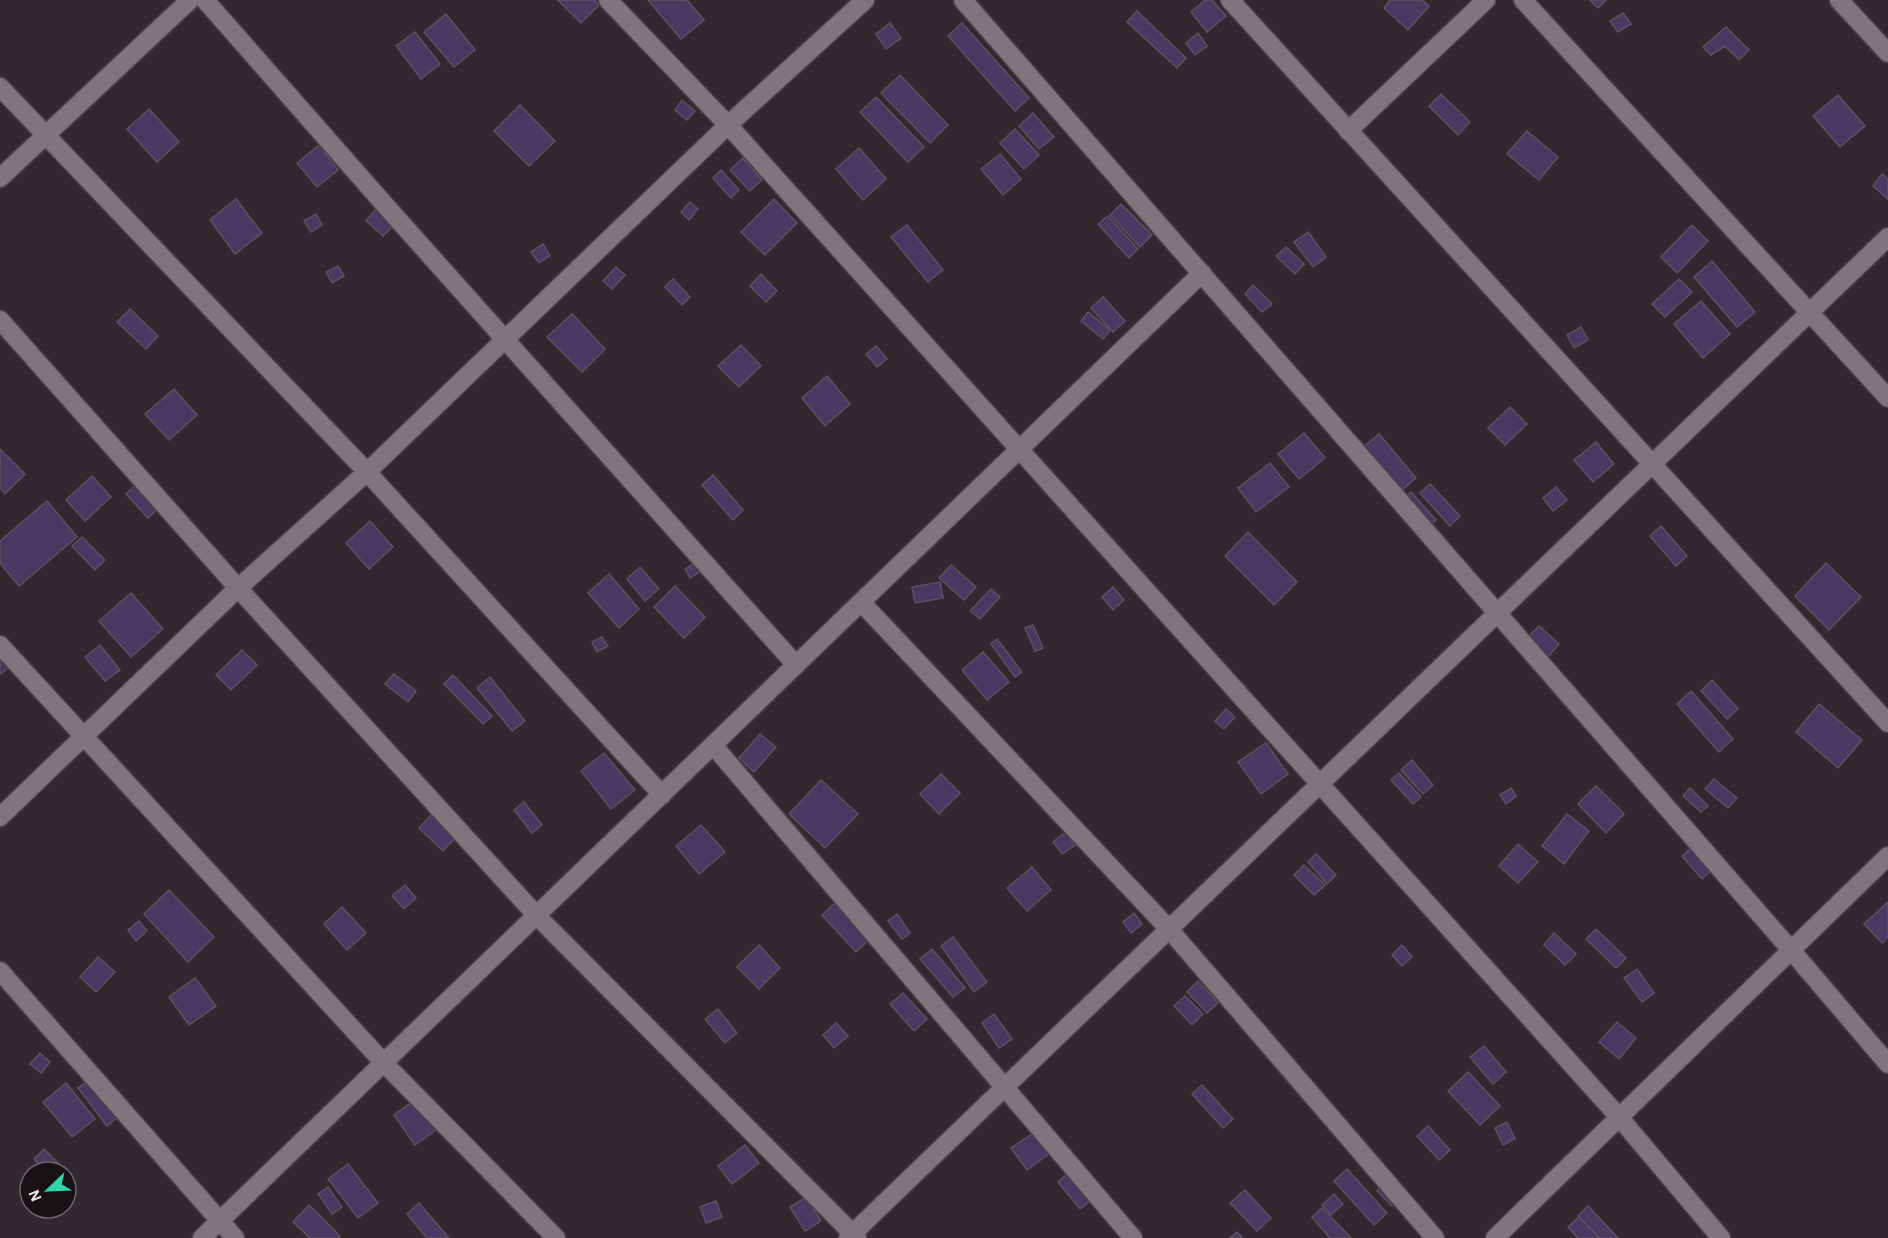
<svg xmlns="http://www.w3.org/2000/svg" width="1888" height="1238" viewBox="0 0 1888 1238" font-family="'Alegreya Sans',sans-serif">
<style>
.building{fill:#4a3762;stroke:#585360;stroke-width:1.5}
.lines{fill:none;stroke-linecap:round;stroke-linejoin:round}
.street-casing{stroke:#4e434b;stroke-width:21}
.street{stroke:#82747d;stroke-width:18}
</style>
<rect width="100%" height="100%" fill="#332830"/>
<g class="building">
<path d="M558,0H594L599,5L581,23Z"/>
<path d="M648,0H687L704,20L681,39Z"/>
<path d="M1205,0H1212L1226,16L1207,32L1191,12Z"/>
<path d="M1390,0H1422L1429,6L1408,30L1384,8Z"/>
<path d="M1590,0H1606L1598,8Z"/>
<path d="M1137,11L1186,58L1177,68L1127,22Z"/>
<path d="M1623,13L1631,24L1618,32L1610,21Z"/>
<path d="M446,14L475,50L454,67L424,32Z"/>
<path d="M890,23L901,38L886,49L876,34Z"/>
<path d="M962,23L1029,98L1015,111L948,36Z"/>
<path d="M1726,27L1749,50L1739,60L1725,46L1711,55L1703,47Z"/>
<path d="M415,32L440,64L421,79L396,46Z"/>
<path d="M1198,33L1207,46L1195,55L1186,43Z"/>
<path d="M900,75L948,125L930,143L881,93Z"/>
<path d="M1441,94L1470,122L1458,135L1429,106Z"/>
<path d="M1838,95L1865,126L1840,147L1813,116Z"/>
<path d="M876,97L924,147L908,162L860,112Z"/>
<path d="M682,100L695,111L687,120L675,110Z"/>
<path d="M520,105L555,141L529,166L494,131Z"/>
<path d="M149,109L179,142L157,162L127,129Z"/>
<path d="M1033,113L1054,137L1039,149L1019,126Z"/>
<path d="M1015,129L1039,155L1024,169L1000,143Z"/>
<path d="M1527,131L1558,157L1539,180L1507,154Z"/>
<path d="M319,145L338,170L317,187L297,163Z"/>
<path d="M859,148L886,179L863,200L836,169Z"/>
<path d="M1000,154L1021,179L1003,195L981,169Z"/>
<path d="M743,158L762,180L750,191L730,170Z"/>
<path d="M721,170L739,190L731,198L713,178Z"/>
<path d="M1882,174L1888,179V199L1873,186Z"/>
<path d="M236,199L262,233L235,254L210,220Z"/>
<path d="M774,199L797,223L765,255L741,232Z"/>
<path d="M690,202L698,209L689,220L681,212Z"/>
<path d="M1121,204L1152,235L1140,247L1110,215Z"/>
<path d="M376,209L394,225L383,236L366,221Z"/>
<path d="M316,214L322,225L311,232L304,221Z"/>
<path d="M1108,216L1138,249L1129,258L1098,224Z"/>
<path d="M907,225L943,270L928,282L891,237Z"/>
<path d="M1692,225L1708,241L1677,273L1661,257Z"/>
<path d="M1308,232L1326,257L1313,267L1294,242Z"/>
<path d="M543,244L550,256L539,263L531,252Z"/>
<path d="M1286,247L1304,264L1295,274L1276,256Z"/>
<path d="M1712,261L1755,312L1737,327L1694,277Z"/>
<path d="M338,266L344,276L332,283L326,272Z"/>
<path d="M616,267L625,275L612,289L603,281Z"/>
<path d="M761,274L777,291L766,302L750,286Z"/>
<path d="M673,279L690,297L682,305L665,287Z"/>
<path d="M1679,279L1692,292L1665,317L1652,304Z"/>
<path d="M1253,285L1272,304L1262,312L1245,294Z"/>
<path d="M1103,297L1125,321L1113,332L1091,308Z"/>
<path d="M1701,301L1730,334L1703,358L1674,324Z"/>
<path d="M130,309L158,336L146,349L117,322Z"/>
<path d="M1088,312L1110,330L1103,339L1081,321Z"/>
<path d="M572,314L605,349L582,372L547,337Z"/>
<path d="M1581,327L1588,340L1574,348L1567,335Z"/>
<path d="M741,345L761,366L739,387L718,366Z"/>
<path d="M876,346L887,359L877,367L866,354Z"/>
<path d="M827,376L850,404L825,426L802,398Z"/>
<path d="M174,389L197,415L169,440L145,414Z"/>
<path d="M1510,407L1527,424L1505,445L1488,428Z"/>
<path d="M1304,433L1325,458L1299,479L1278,454Z"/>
<path d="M1379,434L1416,478L1400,492L1362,448Z"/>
<path d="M1596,442L1614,464L1593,482L1574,460Z"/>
<path d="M0,449L25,474L5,494L0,488Z"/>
<path d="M1270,463L1289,487L1256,512L1238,488Z"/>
<path d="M713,475L743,510L733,520L702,485Z"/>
<path d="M92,476L111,497L85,521L66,500Z"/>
<path d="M139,482L161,506L148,518L126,494Z"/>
<path d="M1430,484L1460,516L1450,526L1420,493Z"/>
<path d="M1556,487L1567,500L1553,511L1543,498Z"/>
<path d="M1411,492L1436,520L1427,528L1402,501Z"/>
<path d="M47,501L77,537L19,586L0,563V541Z"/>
<path d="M370,521L393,547L369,569L346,543Z"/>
<path d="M1661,526L1687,556L1676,566L1650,536Z"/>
<path d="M1248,532L1297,582L1274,605L1225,556Z"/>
<path d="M82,537L105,560L95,570L72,546Z"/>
<path d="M696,562L701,571L690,578L685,569Z"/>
<path d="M1826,563L1861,597L1829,630L1795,596Z"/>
<path d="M951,565L976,587L964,600L939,578Z"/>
<path d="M640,567L659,589L645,601L627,579Z"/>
<path d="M609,574L639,609L619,628L588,593Z"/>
<path d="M940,582L943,598L915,603L912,587Z"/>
<path d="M675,586L705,617L684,638L654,607Z"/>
<path d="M1113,587L1124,600L1113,610L1102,597Z"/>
<path d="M991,589L1000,597L980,619L970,611Z"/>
<path d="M131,593L163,629L131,657L99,621Z"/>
<path d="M1033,625L1043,648L1035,651L1025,628Z"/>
<path d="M1539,626L1559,644L1548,657L1527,638Z"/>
<path d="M602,637L608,646L597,652L592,642Z"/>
<path d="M997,639L1022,672L1015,677L991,644Z"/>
<path d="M100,645L120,670L105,681L85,657Z"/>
<path d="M242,650L257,665L231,690L216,675Z"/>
<path d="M0,652L12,664L1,674L0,673Z"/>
<path d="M983,652L1009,682L987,700L962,670Z"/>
<path d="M394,674L416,691L408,702L385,684Z"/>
<path d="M453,675L492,716L483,724L444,684Z"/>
<path d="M490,677L525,721L512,731L477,688Z"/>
<path d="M1712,680L1738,709L1727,719L1701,691Z"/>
<path d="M1691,691L1733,739L1719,752L1677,704Z"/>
<path d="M1819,704L1862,740L1838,768L1796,732Z"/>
<path d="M1226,709L1235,717L1224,729L1215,721Z"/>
<path d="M760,734L776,747L754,772L739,758Z"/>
<path d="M1266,743L1288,774L1261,794L1238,762Z"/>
<path d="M604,753L635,790L611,809L581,771Z"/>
<path d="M1412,760L1433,785L1423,794L1401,770Z"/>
<path d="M1399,773L1421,797L1413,804L1391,780Z"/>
<path d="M941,774L960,793L939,814L920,794Z"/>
<path d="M1714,779L1737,798L1728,808L1705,789Z"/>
<path d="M821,780L858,814L825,848L789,814Z"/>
<path d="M1596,786L1624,814L1606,833L1578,804Z"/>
<path d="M1511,788L1516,796L1506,804L1500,795Z"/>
<path d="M1690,788L1708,806L1701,812L1683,796Z"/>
<path d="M524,802L542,825L532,833L514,810Z"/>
<path d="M434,812L458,834L443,851L419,828Z"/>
<path d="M1567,814L1589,831L1564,864L1542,846Z"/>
<path d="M701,825L725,852L699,874L676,846Z"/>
<path d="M1066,832L1075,845L1062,854L1053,842Z"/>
<path d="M1518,844L1538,862L1518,883L1499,866Z"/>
<path d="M1694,846L1713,869L1702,879L1682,856Z"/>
<path d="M1316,854L1336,875L1327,884L1308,862Z"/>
<path d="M1304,865L1325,885L1314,895L1294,875Z"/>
<path d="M1032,867L1051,890L1027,911L1007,888Z"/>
<path d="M405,885L416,898L404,909L392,896Z"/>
<path d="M169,890L214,937L188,962L144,914Z"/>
<path d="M1888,902V937L1882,943L1864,924Z"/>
<path d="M835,903L869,940L856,952L822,915Z"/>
<path d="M342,907L366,933L347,950L324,924Z"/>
<path d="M1134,913L1142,924L1131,933L1123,922Z"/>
<path d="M897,914L910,933L902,939L888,921Z"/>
<path d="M139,921L147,931L136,941L128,930Z"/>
<path d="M1596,929L1626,958L1616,968L1586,939Z"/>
<path d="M1554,933L1576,954L1565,965L1544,945Z"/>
<path d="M953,937L987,982L974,992L941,946Z"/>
<path d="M759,945L780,968L759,989L737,967Z"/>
<path d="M1402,945L1412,957L1402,966L1392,955Z"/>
<path d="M932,949L965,988L953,997L920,959Z"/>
<path d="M98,957L115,972L96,992L80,977Z"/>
<path d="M1637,969L1654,993L1642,1002L1624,978Z"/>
<path d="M195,978L216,1006L189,1025L169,997Z"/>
<path d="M1198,981L1218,1003L1207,1013L1187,992Z"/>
<path d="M903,993L927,1019L914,1031L890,1004Z"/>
<path d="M1185,996L1203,1014L1192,1025L1174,1006Z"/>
<path d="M718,1009L737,1033L725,1043L705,1019Z"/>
<path d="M994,1014L1012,1039L999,1048L982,1023Z"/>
<path d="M1617,1022L1636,1038L1619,1059L1599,1042Z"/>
<path d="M836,1023L848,1036L834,1048L823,1035Z"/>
<path d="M1484,1046L1506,1072L1493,1084L1470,1057Z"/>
<path d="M40,1053L50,1062L41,1073L30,1064Z"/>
<path d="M1468,1072L1500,1106L1480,1125L1448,1091Z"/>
<path d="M90,1079L119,1116L107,1126L78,1088Z"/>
<path d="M66,1083L95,1119L72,1137L43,1102Z"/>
<path d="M1202,1085L1233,1119L1223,1128L1192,1094Z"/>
<path d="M416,1099L437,1129L415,1145L394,1115Z"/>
<path d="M1507,1122L1515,1139L1503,1145L1495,1128Z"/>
<path d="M1428,1126L1450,1150L1439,1160L1417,1136Z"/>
<path d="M1035,1132L1050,1153L1027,1170L1011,1148Z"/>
<path d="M745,1145L759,1163L732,1184L718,1166Z"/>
<path d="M44,1149L63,1168L59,1172H47L34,1159Z"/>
<path d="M348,1164L378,1203L358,1218L328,1179Z"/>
<path d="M1347,1169L1387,1213L1374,1225L1334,1181Z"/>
<path d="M1067,1174L1090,1201L1080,1209L1058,1182Z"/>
<path d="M1382,1185L1398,1200L1392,1206L1377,1191Z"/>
<path d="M328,1187L342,1207L332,1214L318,1194Z"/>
<path d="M1245,1190L1271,1218L1257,1231L1230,1203Z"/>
<path d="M1334,1194L1343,1204L1331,1215L1322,1205Z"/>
<path d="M806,1197L821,1221L805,1231L790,1207Z"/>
<path d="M716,1201L722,1217L706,1223L700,1207Z"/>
<path d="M419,1203L449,1238H427L407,1214Z"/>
<path d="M309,1205L340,1236L338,1238H310L293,1222Z"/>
<path d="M1588,1206L1618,1238H1600L1578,1216Z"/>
<path d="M1322,1208L1351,1238H1330L1312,1217Z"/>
<path d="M1579,1217L1599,1238H1578L1568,1227Z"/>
<path d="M1237,1232L1243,1238H1230Z"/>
</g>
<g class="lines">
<g class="street-casing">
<g id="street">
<path d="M205,0L385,205L796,665"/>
<path d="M608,0L728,125L1619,1117L1721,1238"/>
<path d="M963,0L1791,950L1888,1064"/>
<path d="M1230,0L1888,723"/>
<path d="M1523,0L1888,398"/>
<path d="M1839,0L1888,53"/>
<path d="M0,87L367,472L662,795"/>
<path d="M1348,131L1486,0"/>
<path d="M0,178L190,0"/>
<path d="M0,320L238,588L537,916L857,1238"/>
<path d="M861,602L1169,929L1435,1238"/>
<path d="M0,645L383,1062L556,1238"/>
<path d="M713,745L1133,1238"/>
<path d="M0,817L238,588L367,472L728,125L865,0"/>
<path d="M0,971L235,1238"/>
<path d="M202,1238L1202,273"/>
<path d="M848,1238L1888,237"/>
<path d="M1495,1238L1888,856"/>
</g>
</g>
<use href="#street" class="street"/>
</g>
<g transform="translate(48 1190) rotate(247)"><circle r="28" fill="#181216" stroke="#6e676b" stroke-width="1.5"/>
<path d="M0-4.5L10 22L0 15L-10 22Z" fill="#2dd5ab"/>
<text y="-9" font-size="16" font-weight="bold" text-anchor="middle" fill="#eee6eb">N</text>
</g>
</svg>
